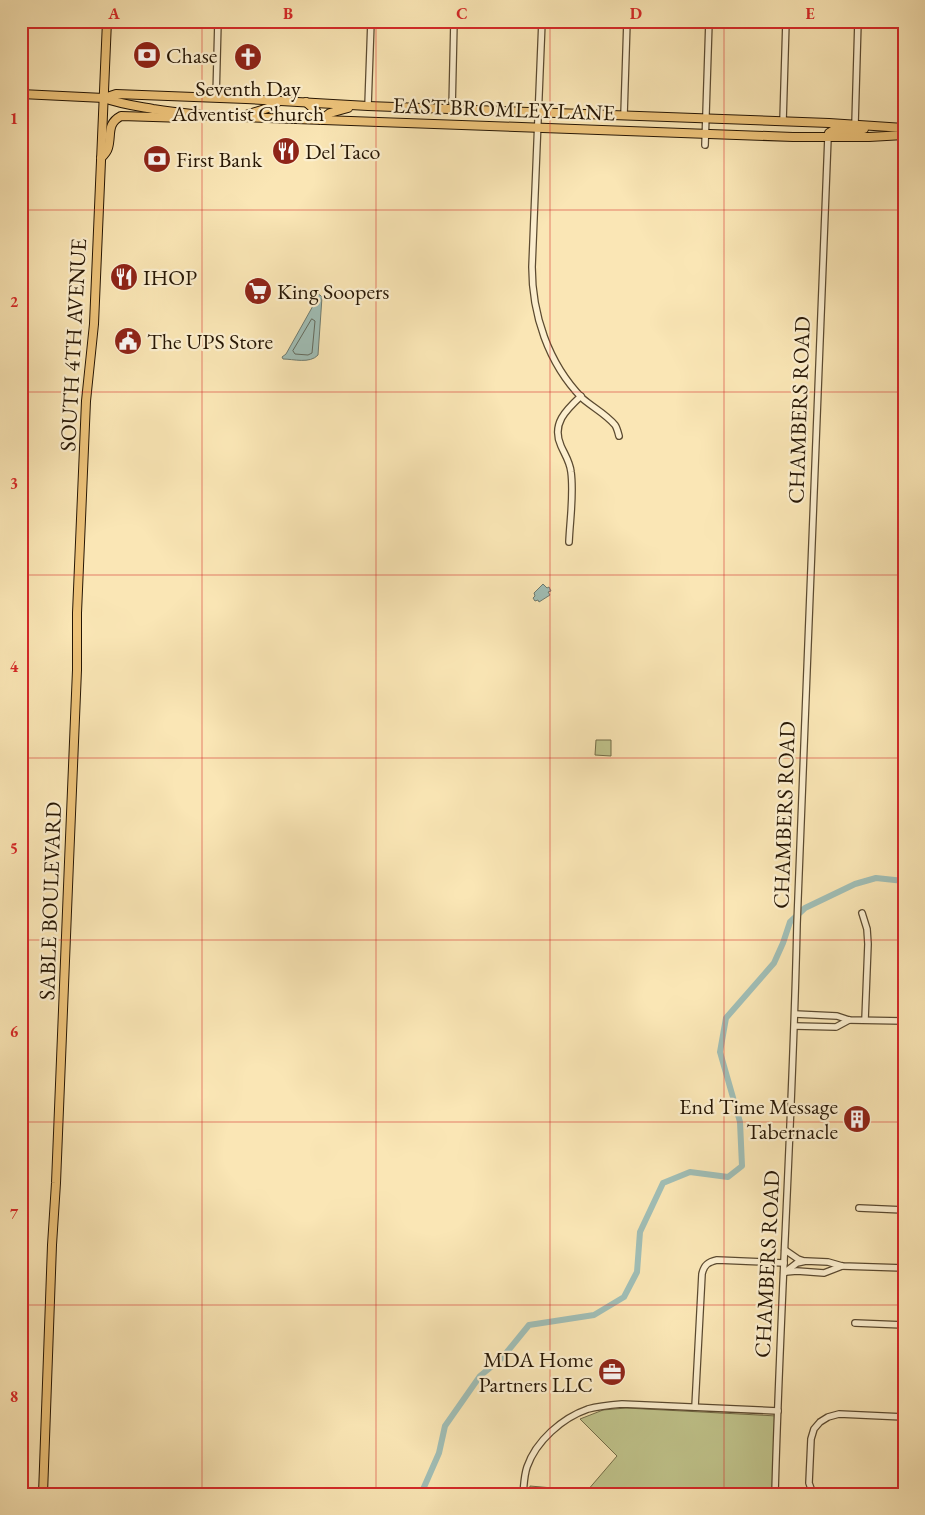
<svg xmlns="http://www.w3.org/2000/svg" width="925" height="1515" viewBox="0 0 925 1515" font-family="'EB Garamond',serif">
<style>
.green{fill:#c0c48c;stroke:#736d48}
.water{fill:#a0beb6;stroke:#6f7b6f}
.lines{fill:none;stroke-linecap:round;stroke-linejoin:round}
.shore{stroke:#636a5d;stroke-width:1}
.canal{stroke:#a0beb6;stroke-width:6}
.minor-casing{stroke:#5b4a30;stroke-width:8}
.major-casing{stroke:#261604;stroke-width:10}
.minor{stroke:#fcefcf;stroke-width:5.5}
.major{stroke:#edc37a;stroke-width:8}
.grid{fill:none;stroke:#d62828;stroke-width:1;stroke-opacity:0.55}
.labels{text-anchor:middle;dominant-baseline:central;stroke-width:4.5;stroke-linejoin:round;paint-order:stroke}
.poi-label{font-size:22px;fill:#261604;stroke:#fcefcf;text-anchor:start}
.street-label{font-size:22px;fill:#261604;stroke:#fcefcf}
.neatline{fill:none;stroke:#d62828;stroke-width:2}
.grid-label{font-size:16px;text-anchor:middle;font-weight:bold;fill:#d62828}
</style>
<rect width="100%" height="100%" fill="#fae6b5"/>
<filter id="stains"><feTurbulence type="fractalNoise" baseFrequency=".004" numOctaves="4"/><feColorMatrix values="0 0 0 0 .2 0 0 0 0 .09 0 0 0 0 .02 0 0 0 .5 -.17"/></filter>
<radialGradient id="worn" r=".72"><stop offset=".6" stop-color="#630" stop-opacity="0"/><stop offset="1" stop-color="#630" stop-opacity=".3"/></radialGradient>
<g class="green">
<path d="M596,740H611V756L595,755Z"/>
<path d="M626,1408L777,1416L776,1494H529L530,1486L587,1491L617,1456L580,1419L603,1410Z"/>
</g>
<g class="water">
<path d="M317,294L320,295L322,297L318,355C310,364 293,359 283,359L282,357L286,354L314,304Z"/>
<path d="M543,584L547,588L549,587L551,591L548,592L550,595L539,602L538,600L535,601L533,598L535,596L534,593Z"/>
</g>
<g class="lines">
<path class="shore" d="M312,319L315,321L312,353L308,355L295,354L293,351Z"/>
<path class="canal" d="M421,1494L439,1453L445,1426L480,1376L502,1358L529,1325L594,1315L624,1297L637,1272L640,1232L663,1183L690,1172L728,1177L742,1166L740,1122L720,1052L726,1018L774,963L783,943L790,922L805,908L855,884L876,878L904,881"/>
<g class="minor-casing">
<g id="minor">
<path d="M542,21L532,267C532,314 548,363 582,398C592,407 606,414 615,425C617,428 618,432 619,436"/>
<path d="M216,98L218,21"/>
<path d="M368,106L371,21"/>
<path d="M452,109L454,21"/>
<path d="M624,115L627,21"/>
<path d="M783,121L786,21"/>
<path d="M855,124L858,21"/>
<path d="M705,145L709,21"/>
<path d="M569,542C570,519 574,494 571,472C570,462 565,455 561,446C551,424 566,410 581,396"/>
<path d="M862,913L867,929L868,944L865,1020"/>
<path d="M795,1014L837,1016L849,1020L904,1021"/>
<path d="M795,1026L836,1027L849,1020"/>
<path d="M859,1208L904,1210"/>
<path d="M785,1250L798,1259L804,1261"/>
<path d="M786,1272L797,1271L824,1273L842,1266"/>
<path d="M784,1273L797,1263L806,1261L828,1262L842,1266L904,1268"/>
<path d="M855,1323L904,1325"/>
<path d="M695,1407L702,1274C704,1265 708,1262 717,1260L784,1263"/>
<path d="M523,1494C524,1485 524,1476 527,1467C536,1441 562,1418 588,1409C599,1406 610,1405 622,1404L778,1411"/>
<path d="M775,1494C780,1304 793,1114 797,924L828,137"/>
<path d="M813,1494L809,1483L811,1439L814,1429L820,1422L828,1417L839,1414L904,1417"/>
</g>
</g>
<g class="major-casing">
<g id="major">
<path d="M21,94L104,98C120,104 136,106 153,109C174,112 195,115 216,116L793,137H869L904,135"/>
<path d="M104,98L116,94L246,99L368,106L829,123L904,128"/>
<path d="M306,102L316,111L321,120L330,113L348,108"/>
<path d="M246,115L271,107L279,101"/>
<path d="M828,137L829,133L834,130L864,129"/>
<path d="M101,158C104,155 107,152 108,148C112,135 106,124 121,116L185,118L189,117"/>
<path d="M43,1494L52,1245L56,1183L69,862L77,670V613L86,401L94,324L107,21"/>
</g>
</g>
<use href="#minor" class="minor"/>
<use href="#major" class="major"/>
</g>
<path class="grid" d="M202,21V1494M376,21V1494M550,21V1494M724,21V1494M21,210H904M21,392H904M21,575H904M21,758H904M21,940H904M21,1122H904M21,1305H904"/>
<defs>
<g id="bank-disc" transform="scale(1.4375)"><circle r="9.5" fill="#8f2418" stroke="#fcefcf"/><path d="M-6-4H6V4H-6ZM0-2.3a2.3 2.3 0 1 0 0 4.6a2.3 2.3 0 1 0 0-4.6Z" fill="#fff"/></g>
<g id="church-disc" transform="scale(1.4375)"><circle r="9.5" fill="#8f2418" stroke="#fcefcf"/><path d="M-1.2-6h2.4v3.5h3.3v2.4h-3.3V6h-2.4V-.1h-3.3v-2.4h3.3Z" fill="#fff"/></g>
<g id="restaurant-disc" transform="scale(1.4375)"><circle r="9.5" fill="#8f2418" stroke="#fcefcf"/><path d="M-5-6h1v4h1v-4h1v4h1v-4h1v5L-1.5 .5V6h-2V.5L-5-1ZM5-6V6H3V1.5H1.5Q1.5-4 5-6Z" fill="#fff"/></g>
<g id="supermarket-disc" transform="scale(1.4375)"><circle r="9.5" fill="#8f2418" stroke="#fcefcf"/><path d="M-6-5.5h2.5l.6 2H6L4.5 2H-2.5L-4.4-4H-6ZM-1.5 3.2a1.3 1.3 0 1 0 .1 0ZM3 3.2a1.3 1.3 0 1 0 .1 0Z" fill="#fff"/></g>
<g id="civic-disc" transform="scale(1.4375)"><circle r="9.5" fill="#8f2418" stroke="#fcefcf"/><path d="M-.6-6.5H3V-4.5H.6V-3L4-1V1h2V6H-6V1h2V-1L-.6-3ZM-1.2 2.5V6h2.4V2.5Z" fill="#fff"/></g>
<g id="building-disc" transform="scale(1.4375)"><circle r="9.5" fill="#8f2418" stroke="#fcefcf"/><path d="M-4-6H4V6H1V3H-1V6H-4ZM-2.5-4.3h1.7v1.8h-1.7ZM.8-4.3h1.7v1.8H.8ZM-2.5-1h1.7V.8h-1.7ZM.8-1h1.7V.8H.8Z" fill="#fff"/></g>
<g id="office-disc" transform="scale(1.4375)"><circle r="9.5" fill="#8f2418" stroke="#fcefcf"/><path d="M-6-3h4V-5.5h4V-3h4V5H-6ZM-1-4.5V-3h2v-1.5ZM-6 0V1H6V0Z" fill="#fff"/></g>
</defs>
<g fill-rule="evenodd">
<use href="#bank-disc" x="147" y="55"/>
<use href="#church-disc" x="248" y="57"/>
<use href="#restaurant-disc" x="286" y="151"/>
<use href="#bank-disc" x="157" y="159"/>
<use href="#restaurant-disc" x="124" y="277"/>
<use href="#supermarket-disc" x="258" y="291"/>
<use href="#civic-disc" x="128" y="341"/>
<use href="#building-disc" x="857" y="1119"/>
<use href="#office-disc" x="612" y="1372"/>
</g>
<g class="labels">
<g class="poi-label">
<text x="166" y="55">Chase</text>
<text x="248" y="88" text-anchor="middle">Seventh Day<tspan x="248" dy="25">Adventist Church</tspan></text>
<text x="305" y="151">Del Taco</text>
<text x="176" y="159">First Bank</text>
<text x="143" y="277">IHOP</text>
<text x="277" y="291">King Soopers</text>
<text x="147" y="341">The UPS Store</text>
<text x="838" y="1106" text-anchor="end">End Time Message<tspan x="838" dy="25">Tabernacle</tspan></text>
<text x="593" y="1359" text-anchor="end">MDA Home<tspan x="593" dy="25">Partners LLC</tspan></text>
</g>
<g class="street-label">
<text transform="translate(504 109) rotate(2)">EAST BROMLEY LANE</text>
<text transform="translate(73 345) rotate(-87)">SOUTH 4TH AVENUE</text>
<text transform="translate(799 410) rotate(-88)">CHAMBERS ROAD</text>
<text transform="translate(784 815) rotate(-88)">CHAMBERS ROAD</text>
<text transform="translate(50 901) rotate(-88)">SABLE BOULEVARD</text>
<text transform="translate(767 1264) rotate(-87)">CHAMBERS ROAD</text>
</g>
</g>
<rect width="925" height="1515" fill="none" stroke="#fae6b5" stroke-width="55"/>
<rect x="28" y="28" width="870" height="1460" class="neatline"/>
<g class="grid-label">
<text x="114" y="19">A</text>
<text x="288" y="19">B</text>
<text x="462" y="19">C</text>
<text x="636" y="19">D</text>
<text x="810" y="19">E</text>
<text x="14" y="124">1</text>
<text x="14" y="307">2</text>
<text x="14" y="489">3</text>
<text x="14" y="672">4</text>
<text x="14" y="854">5</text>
<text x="14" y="1037">6</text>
<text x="14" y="1219">7</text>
<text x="14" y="1402">8</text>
</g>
<rect width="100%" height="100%" filter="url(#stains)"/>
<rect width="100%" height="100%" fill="url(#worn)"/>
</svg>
